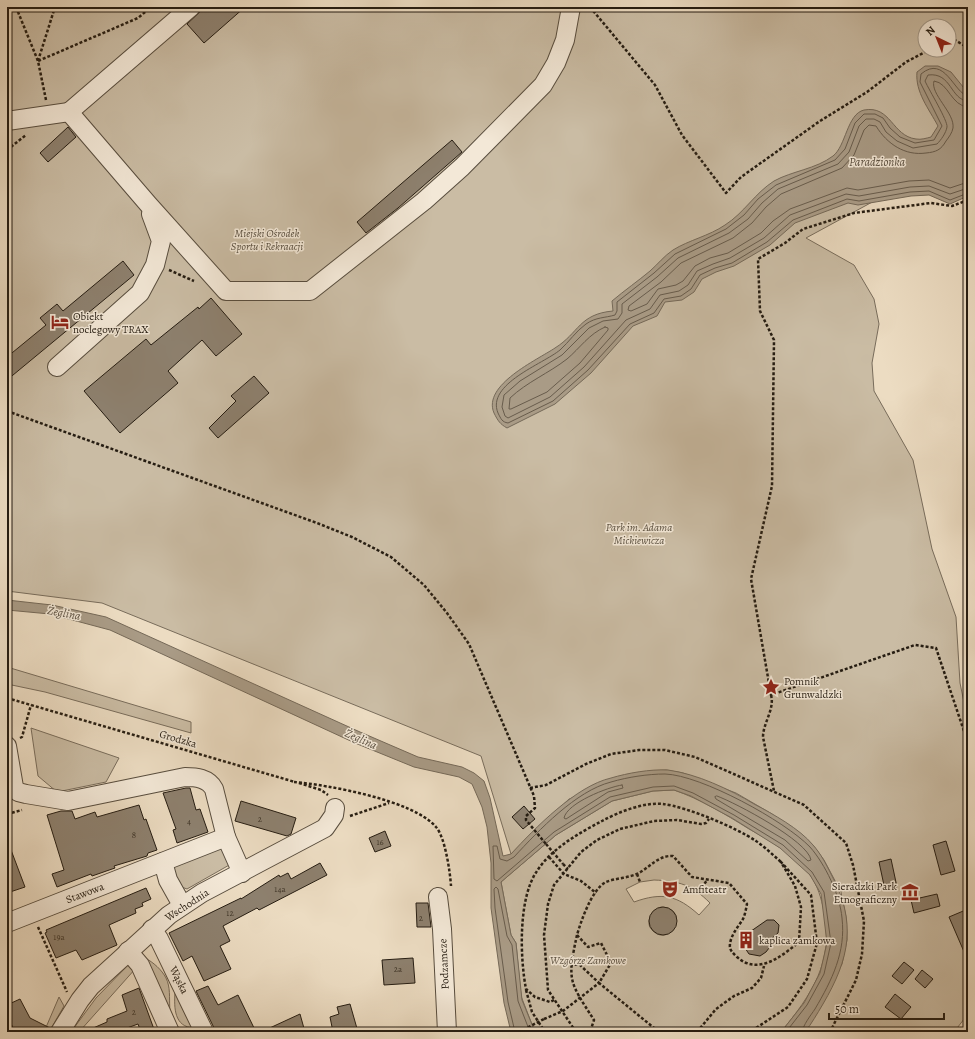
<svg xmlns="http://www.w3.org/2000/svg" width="975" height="1039" viewBox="0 0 975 1039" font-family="Alegreya,serif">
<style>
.green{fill:#cabca4;stroke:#786c5b;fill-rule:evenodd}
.water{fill:#a99b86;stroke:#756958}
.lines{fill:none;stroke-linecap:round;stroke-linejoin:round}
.shore{stroke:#685c4c;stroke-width:1}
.building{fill:#8d806e;stroke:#261d12}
.minor-casing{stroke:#584d3e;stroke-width:20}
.path{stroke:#261d12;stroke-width:2.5;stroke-dasharray:3 2;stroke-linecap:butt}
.minor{stroke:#f3e8d7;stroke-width:18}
.path-bridge{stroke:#261d12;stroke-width:2.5;stroke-dasharray:3 2;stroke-linecap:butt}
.labels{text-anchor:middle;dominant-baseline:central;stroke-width:3;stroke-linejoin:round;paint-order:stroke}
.number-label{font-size:9px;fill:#403629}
.park-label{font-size:11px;font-style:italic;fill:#574d3e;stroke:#f3e8d7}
.poi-label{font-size:11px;fill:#261d12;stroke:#f3e8d7;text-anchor:start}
.street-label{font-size:11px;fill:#261d12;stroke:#f3e8d7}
.water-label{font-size:12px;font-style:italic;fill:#5a4f40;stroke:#f3e8d7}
</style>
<rect width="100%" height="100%" fill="#ecdcc2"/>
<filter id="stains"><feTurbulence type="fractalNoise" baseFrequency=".005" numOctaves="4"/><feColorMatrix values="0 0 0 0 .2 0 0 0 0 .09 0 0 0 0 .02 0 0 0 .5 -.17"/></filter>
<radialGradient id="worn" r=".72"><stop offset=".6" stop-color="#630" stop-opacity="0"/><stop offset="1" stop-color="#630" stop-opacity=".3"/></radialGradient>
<g class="green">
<path d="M7,7H968V150L806,238L854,265L874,299L879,324L872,363L874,391L913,460L932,549L956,617L960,683L968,722V1014L954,1032H805L842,964L847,940L846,917L841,892L824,860L813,845L772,814L736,793L683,773L666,770L641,772L569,799L511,854L481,756L102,603L7,591ZM925,26H949V50H925Z"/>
<path d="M7,667L191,722V733L45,692L7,684Z"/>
<path d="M31,728L119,758L106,782L57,792L38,776Z"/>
<path d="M674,790C700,799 725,814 749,829C771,841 794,855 810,875C818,886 821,898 824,911C834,962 812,994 781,1032H535L521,996L516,943L511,935L501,882L556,835L612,801L653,791ZM654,880C680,881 692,885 710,903L699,915C677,895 662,892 634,902L626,889L640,882ZM661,907C691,908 671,948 653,931C644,923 651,911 661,907Z"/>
<path d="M220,845L231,864L187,889C176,886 175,877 172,867Z"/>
<path d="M145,958C153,962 162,970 166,978C175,996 161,1021 184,1032H175Z"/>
<path d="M132,961L136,968L79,1032H71L96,998Z"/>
<path d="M175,992L194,1028C174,1027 174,1008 175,992Z"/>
<path d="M59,997L64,1006L49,1032H44Z"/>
</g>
<g class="water">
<path d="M925,66H938L951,72L968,93V196L950,204L929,195L911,196L858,205L848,203L795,223L770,245L734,266L716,272L702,279L694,292L682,300L665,302L657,316L633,326L591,373L555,404L507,428C500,424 498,421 494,413C482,385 537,360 555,348C579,333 579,314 613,311L612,301C625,290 638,281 650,271C658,264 664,256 673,250C689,240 709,236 725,225C744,213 755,193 774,181C792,171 816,169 833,156C846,146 847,114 864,110C891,105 892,136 916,139C921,140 927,138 931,137L938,126C929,109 915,92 917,72Z"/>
<path d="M7,600L52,605L106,617L360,732L418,757L462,767L474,773L484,781L490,798L503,856L511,854C535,828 576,786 611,778C628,773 650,769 668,770C697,774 729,789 754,804C773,814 800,829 813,845C821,854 826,864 831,874C857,922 850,958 823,1004C817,1014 812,1023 805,1032H781L804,1003L820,973L827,943L821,894L810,875L780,848L732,818L691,796L674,790L653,791L612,801L556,835L501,882L511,935L516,943L522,1000L535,1032H511L504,1003L491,908V863L487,827L482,807L472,784L459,777L414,767L355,743L110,630L50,614L7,610Z"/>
</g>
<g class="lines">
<g class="shore">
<path d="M968,96C954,94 945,54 921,74L920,82L942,126L934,140L915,143L900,137L890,128L883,118L875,114H864L855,123L845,149L835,160L776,185L758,199L744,215L726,229L675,254L654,273L617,302V311L615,315C605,318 596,317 586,324C576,331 569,342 560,350C543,364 486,384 498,413C501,419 502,422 508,423L553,401L588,370L630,324L654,313L664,299L681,296L691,289L700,275L715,268L732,263L767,242L793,220L847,199L859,201L910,192L929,191L950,200L968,193"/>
<path d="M968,101C950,100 952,72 928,75L925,81C929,90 948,121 947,127C946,133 941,140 937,144L913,148L897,141L886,132L880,122L874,119H866L859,126L849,152L838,164L778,189L762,203L748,219L729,233L678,258L657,277L622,304V313L618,319L603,321L589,328L562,355L520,381L504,395L502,407L505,416L508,418L550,397L584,367L626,320L650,309L660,295L679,291L688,285L697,271L713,264L730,258L764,238L790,215L846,194L859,196L910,187L929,186L950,194L968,188"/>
<path d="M968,107C951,106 949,83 934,81C930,94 955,113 953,128C952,133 949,137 946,141C941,150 936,152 926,153C905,156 887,144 876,126L869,125L864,130L854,155L842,168L781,194L766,207L752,223L733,238L681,263L661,282L629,306L628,310L631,311L647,304L658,289L676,285L683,281L695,266L710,258L728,253L761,233L773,221L790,209L847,188L858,190L909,181L929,180L950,188L968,182"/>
<path d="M605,327L608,328V330L580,363L547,392L511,409H509L510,398C527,382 549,373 567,359C580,348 589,334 605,327Z"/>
<path d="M622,785L623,788L608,792L566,819L564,818C567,803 608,787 622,785Z"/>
<path d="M717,796C736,803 808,841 811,860L808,861L785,840L716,799L715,797Z"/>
<path d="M515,1032L508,1002L495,908L494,889L496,887L498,889L507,936L512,945L518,1001L530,1032"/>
<path d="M786,1032L807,1005L824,974L831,943L824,892L812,872L783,845L734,815L693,793L674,786L653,787L610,797L554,832L497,881L494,879L493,846H497L500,859L507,861L514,857C539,830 576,791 611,782C628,777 648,774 665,774C701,775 785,821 810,847C825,864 840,895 842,918C846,952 832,980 815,1009C811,1015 803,1025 802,1032"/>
</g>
</g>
<g class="building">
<path d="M205,7H245L204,43L187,24Z"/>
<path d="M68,127L76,137L48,162L40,153Z"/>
<path d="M452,140L462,152L398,208L366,233L357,222Z"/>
<path d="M123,261L134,275L7,380V357L46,325L40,318L57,304L63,311Z"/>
<path d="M211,298L242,334L216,356L202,340L168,371L178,383L120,433L84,391L146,339L151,345L198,307L199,309Z"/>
<path d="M254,376L269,393L218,438L209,428L236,401L231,396Z"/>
<path d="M186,788H190L196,810L200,809L208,832L177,843L173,830L176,829L163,793Z"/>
<path d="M241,801L296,818L291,834L287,836L235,821Z"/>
<path d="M139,805L144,820L146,819L157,850L148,853L147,856L114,866L115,868L92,876L91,874L57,887L52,874L64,870L47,815L61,811H72L75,819L95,812L97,817Z"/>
<path d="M524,806L535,819L523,829L512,817Z"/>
<path d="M385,831L391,846L375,852L369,838Z"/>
<path d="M946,841L955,871L941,875L933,845Z"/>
<path d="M7,842H8L25,887L7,893Z"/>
<path d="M891,859L897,887L885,890L879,862Z"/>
<path d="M320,863L327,875L259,910L257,908L223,926L230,941L220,946L231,969L204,981L192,956L183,961L169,933L241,898V899L279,875L280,877L288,873L291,879Z"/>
<path d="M146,888L151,899L142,903L143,906L135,909L136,913L109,925L117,945L82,960L76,950L56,958L45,933L47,932L46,930Z"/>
<path d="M937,894L940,906L914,913L911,900Z"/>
<path d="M416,903H428L431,927H417Z"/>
<circle cx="663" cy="921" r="14"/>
<path d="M968,909V961L949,917Z"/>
<path d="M767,920H774L779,925L778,933L770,940L769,948L766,952L760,956L749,954L743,945L744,936Z"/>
<path d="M413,958L415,983L384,985L382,960Z"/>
<path d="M904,962L914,970L902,984L892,976Z"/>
<path d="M922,970L933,979L925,988L915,979Z"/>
<path d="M208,986L218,1005L238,995L256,1032H216L196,991Z"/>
<path d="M139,988L155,1032H141L138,1024L116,1032H84L107,1022V1019L127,1011L122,995Z"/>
<path d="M895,994L911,1007L901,1019L885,1007Z"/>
<path d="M20,999L30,1018L50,1028V1032H15L7,1015V1005Z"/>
<path d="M350,1004L358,1032H333L330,1017L339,1014L337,1007Z"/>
<path d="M300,1014L305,1032H261Z"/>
</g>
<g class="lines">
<g class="minor-casing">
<g id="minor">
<path d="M69,112L148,204L226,291H310L424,201L462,167L543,85L556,63L565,40L571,7"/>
<path d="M69,112L191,7"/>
<path d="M7,121L69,112"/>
<path d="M57,367L140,293L155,265L161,241L151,214"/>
<path d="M7,746L14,787L18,792L26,794L68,801L185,777C196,777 208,778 214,789L226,837"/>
<path d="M163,862L168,880L182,905"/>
<path d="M438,897L442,929L447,1032"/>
<path d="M7,923L226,837L242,873"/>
<path d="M152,929L159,939L204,1032"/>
<path d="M128,951L140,965L170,1032"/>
<path d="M60,1032L80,1000L91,986L169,915L202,893L325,828L334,815L335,808"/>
</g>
</g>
<g class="path">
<path d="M16,7L38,61"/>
<path d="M590,7L655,85L682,135L726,193L741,177L820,121L867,92L906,62L929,50"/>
<path d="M949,42L955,40L968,48"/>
<path d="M38,61L55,7"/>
<path d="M46,100L38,61L138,18L151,7"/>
<path d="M7,150L26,135"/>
<path d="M968,200L952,206L931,203L854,213L803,229L785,243L758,259L760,311L774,340L772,486L751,579L771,695L915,645L936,648L968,743"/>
<path d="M169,270L194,281"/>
<path d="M7,411L317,523L352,537L391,557L424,585L447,613L469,644L534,796L535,808L526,816V820L546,844"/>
<path d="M771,695C775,709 763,723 763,737L774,791"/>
<path d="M7,698L295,782"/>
<path d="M20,738L22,737L31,705"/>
<path d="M294,782C328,785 413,800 436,827C445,837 450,871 451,886"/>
<path d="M299,783L321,790L328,795"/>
<path d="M530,788L546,785L586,764L611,754L639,750H665L695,757L804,805L846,843L853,865L864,921L862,954L856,980L830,1032"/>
<path d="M7,814L22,810"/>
<path d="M350,816L389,803"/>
<path d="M549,857L564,874L581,881L596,893"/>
<path d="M563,864L568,869"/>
<path d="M637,874L640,882"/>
<path d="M699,892L707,880"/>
<path d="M38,927L67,992"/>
<path d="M577,935C567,981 569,981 594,1020L590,1032"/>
<path d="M526,990L532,1012L545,1032"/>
<path d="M554,1000L550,1002L535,997L526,989C520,958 518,898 537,871C551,849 579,833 602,821C619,812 643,802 663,804C687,807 735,827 756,841C765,847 773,855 781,862"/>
<path d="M544,1019L563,1011L599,983L580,965L570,964"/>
<path d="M576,1032L548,990L544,935L548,904L554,885L581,852L597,840L620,829L654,821L677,820L701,824L706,823L709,819"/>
<path d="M659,1032L599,983L611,963L601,943L588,947L577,935C581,921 592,889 606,882C616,878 629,878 639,873C651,866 659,855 673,856L692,877L729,883L747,904C746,909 745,915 743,919C738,927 731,935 730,944C729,950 733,953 737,957C758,976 782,956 799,942L801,907L795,886L781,862L811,895L817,943L807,979L788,1007L750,1032"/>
<path d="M697,1032L716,1009L734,996L752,988L761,978L764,966"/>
</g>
<use href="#minor" class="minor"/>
<g class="path-bridge">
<path d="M546,844L563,864"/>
<path d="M519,1032L544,1019"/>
</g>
</g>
<defs>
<g id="hotel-bare" transform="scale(1.38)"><path d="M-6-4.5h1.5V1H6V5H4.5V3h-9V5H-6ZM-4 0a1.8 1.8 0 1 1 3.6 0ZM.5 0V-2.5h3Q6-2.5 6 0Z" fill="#8f2418" stroke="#f3e8d7" stroke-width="2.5" paint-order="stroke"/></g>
<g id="sight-bare" transform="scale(1.38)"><path d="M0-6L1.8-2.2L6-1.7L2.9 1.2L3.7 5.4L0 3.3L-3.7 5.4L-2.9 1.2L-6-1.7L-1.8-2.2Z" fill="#8f2418" stroke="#f3e8d7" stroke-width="2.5" paint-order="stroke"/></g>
<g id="theatre-bare" transform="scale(1.38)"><path d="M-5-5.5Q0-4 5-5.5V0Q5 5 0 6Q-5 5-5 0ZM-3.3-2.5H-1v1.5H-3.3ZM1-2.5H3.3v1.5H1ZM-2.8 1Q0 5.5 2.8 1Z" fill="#8f2418" stroke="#f3e8d7" stroke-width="2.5" paint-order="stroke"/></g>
<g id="museum-bare" transform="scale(1.38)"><path d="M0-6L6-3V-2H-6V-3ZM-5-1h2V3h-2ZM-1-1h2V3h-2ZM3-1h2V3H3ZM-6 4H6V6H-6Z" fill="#8f2418" stroke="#f3e8d7" stroke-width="2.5" paint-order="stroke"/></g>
<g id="building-bare" transform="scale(1.38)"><path d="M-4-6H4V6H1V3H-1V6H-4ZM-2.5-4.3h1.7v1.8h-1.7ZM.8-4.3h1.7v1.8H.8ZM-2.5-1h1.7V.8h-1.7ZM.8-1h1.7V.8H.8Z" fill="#8f2418" stroke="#f3e8d7" stroke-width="2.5" paint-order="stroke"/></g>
</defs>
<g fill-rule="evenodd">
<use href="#hotel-bare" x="60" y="322"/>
<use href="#sight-bare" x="771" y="687"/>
<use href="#theatre-bare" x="670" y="889"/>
<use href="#museum-bare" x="910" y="892"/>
<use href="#building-bare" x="746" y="940"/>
</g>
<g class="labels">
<g class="number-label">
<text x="260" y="819">2</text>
<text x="189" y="821">4</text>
<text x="134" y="835">8</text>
<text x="380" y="842">16</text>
<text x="280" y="889">14a</text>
<text x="230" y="913">12</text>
<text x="421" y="918">2</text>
<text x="59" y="937">19a</text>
<text x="398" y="969">2a</text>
<text x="134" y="1012">2</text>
</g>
<g class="park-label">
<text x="267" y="233">Miejski Ośrodek<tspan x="267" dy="13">Sportu i Rekraacji</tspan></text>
<text x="639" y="527">Park im. Adama<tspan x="639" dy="13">Mickiewicza</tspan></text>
<text x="588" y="960">Wzgórze Zamkowe</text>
</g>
<g class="poi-label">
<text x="73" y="316">Obiekt<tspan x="73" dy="13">noclegowy TRAX</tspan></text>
<text x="784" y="681">Pomnik<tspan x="784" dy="13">Grunwaldzki</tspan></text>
<text x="897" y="886" text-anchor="end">Sieradzki Park<tspan x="897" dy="13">Etnograficzny</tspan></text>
<text x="683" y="889">Amfiteatr</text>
<text x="759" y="940">kaplica zamkowa</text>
</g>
<g class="street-label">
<text transform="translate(178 739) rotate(16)">Grodzka</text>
<text transform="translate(85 893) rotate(-21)">Stawowa</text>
<text transform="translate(187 905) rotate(-33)">Wschodnia</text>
<text transform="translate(444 964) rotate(-93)">Podzamcze</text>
<text transform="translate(179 980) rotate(64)">Wąska</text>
</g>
<g class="water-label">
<text x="877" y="162">Paradzionka</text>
<text transform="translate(64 613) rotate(11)">Żeglina</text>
<text transform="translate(361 739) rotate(24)">Żeglina</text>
</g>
</g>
<rect width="975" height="1039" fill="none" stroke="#ecdcc2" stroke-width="24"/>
<rect x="8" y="8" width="959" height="1023" fill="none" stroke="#261d12" stroke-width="2"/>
<rect x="12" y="12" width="951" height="1015" fill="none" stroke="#261d12"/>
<g transform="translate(937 38) rotate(317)"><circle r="19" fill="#f3e8d7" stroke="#a19788"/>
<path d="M0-3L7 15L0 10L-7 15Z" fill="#8f2418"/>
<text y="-6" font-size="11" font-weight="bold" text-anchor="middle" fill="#261d12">N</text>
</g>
<path d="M829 1013v6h115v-6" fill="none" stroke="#261d12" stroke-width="2"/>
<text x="835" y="1013" font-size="12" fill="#261d12" stroke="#f3e8d7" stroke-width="3" paint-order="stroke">50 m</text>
<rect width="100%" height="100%" filter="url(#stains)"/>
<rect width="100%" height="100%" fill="url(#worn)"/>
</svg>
